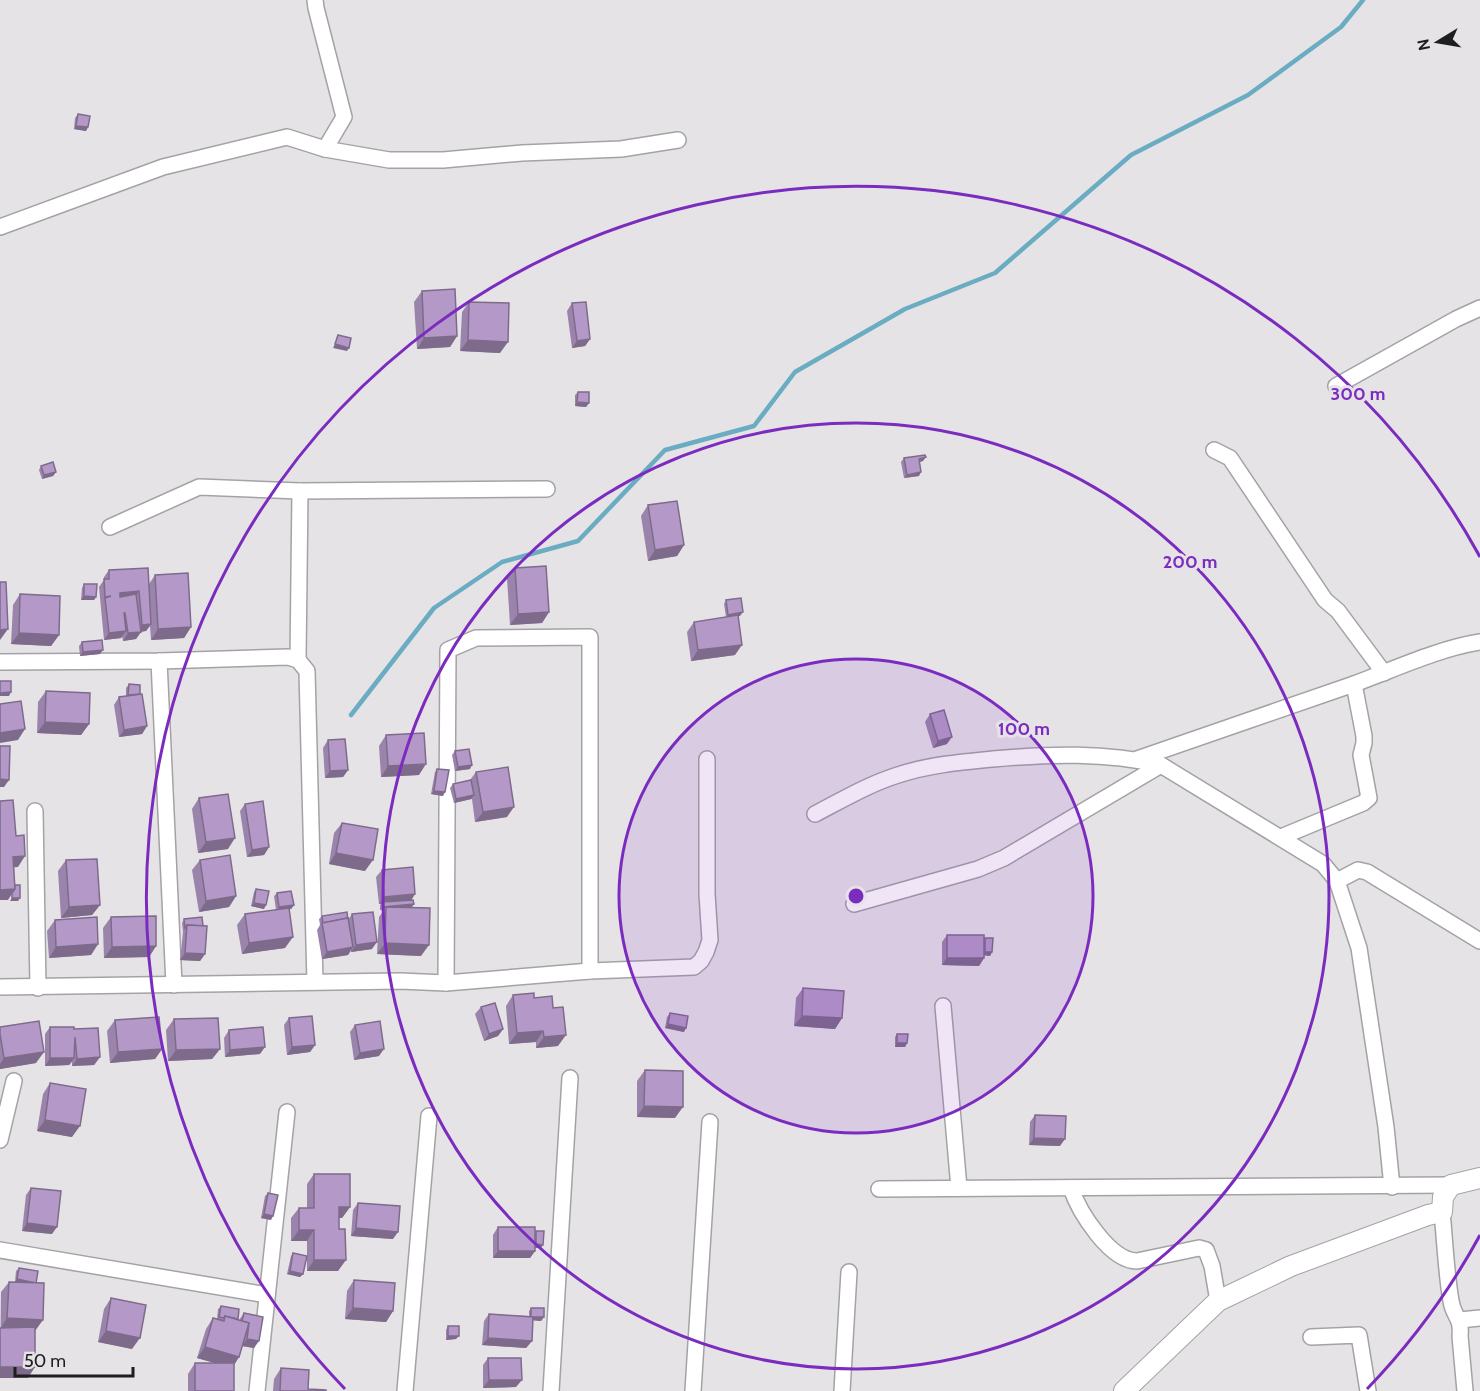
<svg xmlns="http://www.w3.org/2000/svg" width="1480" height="1391" viewBox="0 0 1480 1391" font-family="Cabin,sans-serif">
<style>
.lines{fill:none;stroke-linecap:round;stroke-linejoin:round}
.stream{stroke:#6aacc1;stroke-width:4.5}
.minor-casing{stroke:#a4a2a6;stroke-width:18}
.tertiary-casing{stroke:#a4a2a6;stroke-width:22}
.minor{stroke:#fff;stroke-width:15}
.tertiary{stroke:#fff;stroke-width:20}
.wall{fill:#9b84ac}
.shaded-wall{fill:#7e6b8c}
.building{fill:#b499c8;stroke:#7e6b8c;stroke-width:1.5}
.ring{fill:none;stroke:#7b2cbf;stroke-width:3}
.centre{fill:#7b2cbf;stroke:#e6e3e7;stroke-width:3}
.ring-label{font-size:18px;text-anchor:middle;font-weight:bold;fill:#7b2cbf;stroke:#e6e3e7;stroke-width:6;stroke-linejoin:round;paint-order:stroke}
</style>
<rect width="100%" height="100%" fill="#e6e3e7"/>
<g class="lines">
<path class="stream" d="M351,715L434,608L502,562L578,541L665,450L754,426L795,372L905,309L995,273L1131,155L1248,95L1341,27L1363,0"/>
<g class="minor-casing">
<g id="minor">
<path d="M315,0L316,8L344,117L325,149L389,160H443L522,153L621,149L678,140"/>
<path d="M0,227L163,167L287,137L325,149"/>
<path d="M1336,386L1456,319L1480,308"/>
<path d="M1214,450L1230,458L1325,600L1338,611L1384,673"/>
<path d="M110,527L199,487L300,491L547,489"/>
<path d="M298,660L300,491"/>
<path d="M159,661L174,985"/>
<path d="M0,662L159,661L288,657L298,660L307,671L315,982"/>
<path d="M1137,759C1209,734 1282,709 1354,684C1395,669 1437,649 1480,642"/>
<path d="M35,811L38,988"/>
<path d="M815,814C842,800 869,784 898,775C928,765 961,762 993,759C1049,754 1106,752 1161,765L1323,864L1337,881L1359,948L1386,1127L1392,1187"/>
<path d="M1281,837L1363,803L1369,798L1361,755L1364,743V736L1354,684"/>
<path d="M1337,881L1358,870L1367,872L1480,941"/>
<path d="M854,904L978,869L1004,858L1161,765"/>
<path d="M446,983L448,650L476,638L590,637V971"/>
<path d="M0,987L400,981L446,983L590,971L694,967L701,961L706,952L710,940L707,894V759"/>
<path d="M943,1006L959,1188"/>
<path d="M0,1140L14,1081"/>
<path d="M1071,1188C1079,1212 1110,1261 1137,1261L1199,1248L1206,1250L1212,1266L1218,1301"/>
<path d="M879,1189L1451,1185"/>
<path d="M1442,1212C1445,1242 1446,1272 1451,1301C1453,1316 1462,1317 1460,1336L1465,1391"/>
<path d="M0,1250L267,1295"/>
<path d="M1460,1320L1480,1318"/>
<path d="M1311,1337L1359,1335L1368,1391"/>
<path d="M257,1391L287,1112"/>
<path d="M405,1391L429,1116"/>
<path d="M551,1391L570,1078"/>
<path d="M693,1391L710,1122"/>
<path d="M842,1391L849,1272"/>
</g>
</g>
<g class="tertiary-casing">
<path id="tertiary" d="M1124,1391L1218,1301L1291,1266L1428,1215L1442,1212L1443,1197L1451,1185L1480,1178"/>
</g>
<use href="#minor" class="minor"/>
<use href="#tertiary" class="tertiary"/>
</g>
<g class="wall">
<path d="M78,114L88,127L86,131L74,129L75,118Z"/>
<path d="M422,291L457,336L450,347L417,349L414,302Z"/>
<path d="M469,302L500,353L460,351L462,312Z"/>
<path d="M572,303L590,339L585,346L572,348L567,311Z"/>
<path d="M578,392L589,403L586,407L575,406V395Z"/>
<path d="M904,458L923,461L920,462L919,476L904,478L901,462Z"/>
<path d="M41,466L56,472L53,476L42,479L39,470Z"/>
<path d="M648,505L684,545L677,556L648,561L641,516Z"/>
<path d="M515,568L549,612L542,623L510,625L507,578Z"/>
<path d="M109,570L149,584L155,575L191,627L184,638L151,640L150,626L146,631L141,632L136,639L123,641L122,636L121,638L104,640L99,587L104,580V577Z"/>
<path d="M84,584L96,597L94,600H81L82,588Z"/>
<path d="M20,594L59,635L51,646L11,644L13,605Z"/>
<path d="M726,600L740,616H738L735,655L691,661L687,632L694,622L726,617L724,604Z"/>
<path d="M82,642L100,654L80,656L79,646Z"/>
<path d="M129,684L140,694L147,726L142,734L119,737L114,705L119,697L126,696V688Z"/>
<path d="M46,691L89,724L81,735L37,733L38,702Z"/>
<path d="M930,714L947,744L933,748L925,722Z"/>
<path d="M386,735L419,775L381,777L379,746Z"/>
<path d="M328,740L348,770L343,777L325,778L323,748Z"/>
<path d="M455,751L470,769L455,771L452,755Z"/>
<path d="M437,769L443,796L431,794L435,772Z"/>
<path d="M476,772L507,817L475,822L472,799L454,803L450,788L453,784L470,780Z"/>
<path d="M199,798L228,849L198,853L192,809Z"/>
<path d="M245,804L269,847L264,855L247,857L240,811Z"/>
<path d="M342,823L365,871L329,864L334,833Z"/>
<path d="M66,860L100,905L92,915L61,918L58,871Z"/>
<path d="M200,860L236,896L229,907L199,912L192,870Z"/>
<path d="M382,870L415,894L411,900L414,904L412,907L421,956L377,954L379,917L384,910H380V905L381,904H379L376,877Z"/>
<path d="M256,889L264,909L251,906L254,892Z"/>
<path d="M277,893L294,905L291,909H289L285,948L242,954L237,925L245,914L276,910L274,896Z"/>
<path d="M352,914L372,949L351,952V950L348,955L322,959L317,930L320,925L319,919L322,916L348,920Z"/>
<path d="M111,917L156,946L149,957L104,958L103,928Z"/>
<path d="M184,919L205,954L200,961L180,960L183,932L182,923Z"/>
<path d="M55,920L98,944L91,955L49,958L47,931Z"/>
<path d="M947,935L984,940L985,938L992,952L990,956L984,955V958L979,966L942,965V942Z"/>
<path d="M803,988L842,1018L835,1029L794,1026L796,998Z"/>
<path d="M513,995L553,1008L558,1046L536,1048V1042L509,1044L506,1006Z"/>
<path d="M481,1007L503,1029L498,1036L484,1041L475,1014Z"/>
<path d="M670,1013L684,1032L665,1028L667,1017Z"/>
<path d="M289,1018L315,1045L310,1052L287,1055L284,1025Z"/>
<path d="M174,1019L220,1049L212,1059L168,1061L166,1030Z"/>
<path d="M115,1020L162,1049L155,1059L110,1063L107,1031Z"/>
<path d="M355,1025L379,1056L354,1060L350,1032Z"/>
<path d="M0,1027L36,1063L0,1069Z"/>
<path d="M50,1027L74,1029L100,1057L94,1065L72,1066V1062L69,1065L45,1066V1034Z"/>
<path d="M229,1030L260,1054L225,1057L224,1038Z"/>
<path d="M897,1034L907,1043L905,1047H895V1037Z"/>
<path d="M645,1070L675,1118L637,1117V1081Z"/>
<path d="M50,1083L72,1137L37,1131L43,1094Z"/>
<path d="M1035,1115L1060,1146L1029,1145L1030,1122Z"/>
<path d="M314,1174L350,1207L342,1218H339L338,1271H307V1241H291V1218L299,1208H307V1184Z"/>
<path d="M31,1188L52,1234L22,1231L26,1195Z"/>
<path d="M268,1193L271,1220L261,1218L265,1196Z"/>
<path d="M358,1203L393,1239L351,1236L353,1210Z"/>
<path d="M498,1227L535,1233L536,1231L541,1248H535V1251L530,1258H493V1235Z"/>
<path d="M293,1253L303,1274L300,1277L287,1274L291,1256Z"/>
<path d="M19,1268L36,1283L35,1331L28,1378H0L1,1292L9,1282H15L16,1271Z"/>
<path d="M354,1280L393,1311L386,1322L345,1319L347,1291Z"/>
<path d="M111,1298L132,1349L98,1342L104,1309Z"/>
<path d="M221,1306L239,1320L244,1313L263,1317L254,1348L242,1346L239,1357L234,1365V1391H188V1374L195,1363H215L197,1358L206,1329L213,1318L217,1319L218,1309Z"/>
<path d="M531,1308L544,1317L541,1321L533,1320L532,1341L526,1348L482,1345L484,1321L489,1314L529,1316V1311Z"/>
<path d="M448,1326L456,1339L446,1340V1330Z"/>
<path d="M488,1358L516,1387L483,1388V1365Z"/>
<path d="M281,1368L308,1389L326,1391H273L274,1379Z"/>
</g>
<g class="shaded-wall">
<path d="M76,126L88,127L86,131L74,129Z"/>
<path d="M457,336L450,347L417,349L424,338Z"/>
<path d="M590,339L585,346L572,348L577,341Z"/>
<path d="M468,340L508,342L500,353L460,351Z"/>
<path d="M335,344L349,348L347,351L333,348Z"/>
<path d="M577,402L589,403L586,407L575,406Z"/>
<path d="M926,457L923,461L917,462L919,459Z"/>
<path d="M56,472L53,476L42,479L44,475Z"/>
<path d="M921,472L919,476L904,478L907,475Z"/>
<path d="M684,545L677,556L648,561L655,550Z"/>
<path d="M139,591L134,599L115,600L120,593Z"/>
<path d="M84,596L96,597L94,600H81Z"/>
<path d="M549,612L542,623L510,625L518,614Z"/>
<path d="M743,612L740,616L726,618L728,615Z"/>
<path d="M151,624L146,631L137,632L142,625Z"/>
<path d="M191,627L184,638L151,640L158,629Z"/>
<path d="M8,629L0,640V630Z"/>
<path d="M126,631L121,638L104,640L109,633Z"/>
<path d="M141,632L136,639L123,641L128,633Z"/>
<path d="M19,633L59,635L51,646L11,644Z"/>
<path d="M742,645L735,655L691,661L698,650Z"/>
<path d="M103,650L100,654L80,656L83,652Z"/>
<path d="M11,692L9,696H0V693Z"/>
<path d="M45,722L89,724L81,735L37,733Z"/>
<path d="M147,726L142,734L119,737L124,730Z"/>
<path d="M25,729L18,740L0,743V733Z"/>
<path d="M952,737L947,744L933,748L938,741Z"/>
<path d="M426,764L419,775L381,777L388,766Z"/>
<path d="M472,765L470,769L455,771L458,767Z"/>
<path d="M348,770L343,777L325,778L330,771Z"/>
<path d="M0,779L9,780L4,787H0Z"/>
<path d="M434,791L445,792L443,796L431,794Z"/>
<path d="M474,795L471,799L454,803L456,799Z"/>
<path d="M514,807L507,817L475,822L483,812Z"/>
<path d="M235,838L228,849L198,853L206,842Z"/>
<path d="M269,847L264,855L247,857L252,850Z"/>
<path d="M336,853L373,860L365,871L329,864Z"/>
<path d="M25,856L18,867L5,868L13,857Z"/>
<path d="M15,889L8,900H0V890Z"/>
<path d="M415,894L410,902H382L381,904H379L384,897Z"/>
<path d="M236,896L229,907L199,912L206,901Z"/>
<path d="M12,898H20L18,901H10Z"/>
<path d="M254,903L266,905L264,909L251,906Z"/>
<path d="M414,904L411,908L386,907Z"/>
<path d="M100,905L92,915L61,918L69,907Z"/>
<path d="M294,905L291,909L277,911L279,907Z"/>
<path d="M293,937L285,948L242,954L249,943Z"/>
<path d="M377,942L372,949L351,952L356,945Z"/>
<path d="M385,943L429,945L421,956L377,954Z"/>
<path d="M98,944L91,955L49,958L56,947Z"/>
<path d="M156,946L149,957L104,958L112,947Z"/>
<path d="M353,947L348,955L322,959L327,952Z"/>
<path d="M985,952H992L990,956L982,955Z"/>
<path d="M185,953L205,954L200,961L180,960Z"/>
<path d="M947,958H984L979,966L942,965Z"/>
<path d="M802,1016L842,1018L835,1029L794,1026Z"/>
<path d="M668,1024L686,1028L684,1032L665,1028Z"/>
<path d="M503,1029L498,1036L484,1041L489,1034Z"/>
<path d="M543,1031L536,1042L509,1044L517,1033Z"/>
<path d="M566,1035L558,1046L536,1048L544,1037Z"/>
<path d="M897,1043H907L905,1047H895Z"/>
<path d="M315,1045L310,1052L287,1055L292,1047Z"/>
<path d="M265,1047L260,1054L225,1057L230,1050Z"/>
<path d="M162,1049L155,1059L110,1063L118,1052Z"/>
<path d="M220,1049L212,1059L168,1061L176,1050Z"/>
<path d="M384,1049L379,1056L354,1060L360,1053Z"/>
<path d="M44,1052L36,1063L0,1069V1064L4,1058Z"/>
<path d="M100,1057L94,1065L72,1066L77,1059Z"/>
<path d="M50,1058H74L69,1065L45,1066Z"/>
<path d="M644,1106L683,1107L675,1118L637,1117Z"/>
<path d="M45,1120L80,1126L72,1137L37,1131Z"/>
<path d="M1034,1138L1065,1139L1060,1146L1029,1145Z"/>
<path d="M339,1207H350L342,1218H331Z"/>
<path d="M264,1214L273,1216L271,1220L261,1218Z"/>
<path d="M27,1223L57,1227L52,1234L22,1231Z"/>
<path d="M356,1228L398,1232L393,1239L351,1236Z"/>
<path d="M299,1230H314L307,1241H291Z"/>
<path d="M536,1244L543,1245L541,1248H533Z"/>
<path d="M498,1251H535L530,1258H493Z"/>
<path d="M314,1260H346L338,1271H307Z"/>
<path d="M290,1271L303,1274L300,1277L287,1274Z"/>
<path d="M17,1279L36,1283H14Z"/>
<path d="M353,1308L393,1311L386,1322L345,1319Z"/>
<path d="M531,1317H544L541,1321L529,1320Z"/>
<path d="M7,1318L43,1320L35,1331L0,1329Z"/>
<path d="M106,1331L140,1338L132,1349L98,1342Z"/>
<path d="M448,1336H459L456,1339L446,1340Z"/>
<path d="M488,1338L532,1341L526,1348L482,1345Z"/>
<path d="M247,1339L259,1341L254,1348L242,1346Z"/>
<path d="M205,1347L239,1357L232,1368L197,1358Z"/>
<path d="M0,1367H35L28,1378H0Z"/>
<path d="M489,1380H522L516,1387L483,1388Z"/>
</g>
<g class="building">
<path d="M78,114L90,116L88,127L76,126Z"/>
<path d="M455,289L457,336L424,338L422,291Z"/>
<path d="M469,302L509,303L508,342L468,340Z"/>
<path d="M586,302L590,339L577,341L572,303Z"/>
<path d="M338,335L351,338L349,348L335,344Z"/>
<path d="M578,392H589V403L577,402Z"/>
<path d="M925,455L926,457L919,459L921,472L907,475L904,458Z"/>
<path d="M53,462L56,472L44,475L41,466Z"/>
<path d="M677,501L684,545L655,550L648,505Z"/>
<path d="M546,566L549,612L518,614L515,568Z"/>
<path d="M148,568L151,624L142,625L139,591L120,593V597L136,594L141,632L128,633L125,613H124L126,631L109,633L105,598L111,596L105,597L104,579H109V570Z"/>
<path d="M188,573L191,627L158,629L155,575Z"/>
<path d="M0,582H6L8,629L0,630Z"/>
<path d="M84,584H97L96,597L84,596Z"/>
<path d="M20,594L60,596L59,635L19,633Z"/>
<path d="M741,598L743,612L728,615L726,600Z"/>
<path d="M738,615L742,645L698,650L694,622Z"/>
<path d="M102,640L103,650L83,652L82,642Z"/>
<path d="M0,681H11V692L0,693Z"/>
<path d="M129,684L140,685V694L128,695Z"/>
<path d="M46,691L90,693L89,724L45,722Z"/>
<path d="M142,694L147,726L124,730L119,697Z"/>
<path d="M21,701L25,729L0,733V704Z"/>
<path d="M944,710L952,737L938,741L930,714Z"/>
<path d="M424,733L426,764L388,766L386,735Z"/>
<path d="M345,739L348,770L330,771L328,740Z"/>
<path d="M0,746H10L9,780L0,779Z"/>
<path d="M469,749L472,765L458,767L455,751Z"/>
<path d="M508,767L514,807L483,812L476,772Z"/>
<path d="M437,769L449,770L445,792L434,791Z"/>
<path d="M471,780L474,795L456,799L453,784Z"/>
<path d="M228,794L235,838L206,842L199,798Z"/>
<path d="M13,800L16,836L24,835L25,856L13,857L15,889L0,890V801Z"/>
<path d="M263,801L269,847L252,850L245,804Z"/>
<path d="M342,823L378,829L373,860L336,853Z"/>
<path d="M230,855L236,896L206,901L200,860Z"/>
<path d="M97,859L100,905L69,907L66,860Z"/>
<path d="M413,867L415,894L384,897L382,870Z"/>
<path d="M15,885H20V898H12V893L15,889Z"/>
<path d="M256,889L269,891L266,905L254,903Z"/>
<path d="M291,891L294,905L279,907L277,893Z"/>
<path d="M413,900L414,904L383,907L382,902Z"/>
<path d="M386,907L430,908L429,945L385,943Z"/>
<path d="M289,908L293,937L249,943L245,914Z"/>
<path d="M347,912L348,921V918L323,923L322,916Z"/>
<path d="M373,912L377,942L356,945L352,914Z"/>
<path d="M156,916V946L112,947L111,917Z"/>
<path d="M97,917L98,944L56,947L55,920Z"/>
<path d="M202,917L203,926L187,925L185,928L184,919Z"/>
<path d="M348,918L353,947L327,952L322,923Z"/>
<path d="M187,925L207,926L205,954L185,953Z"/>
<rect x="947" y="935" width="37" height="23"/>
<path d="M985,938H993L992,952H985Z"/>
<path d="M803,988L844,991L842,1018L802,1016Z"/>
<path d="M534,993V998L552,996L553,1008L563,1007L566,1035L544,1037L543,1031L517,1033L513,995Z"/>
<path d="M495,1003L503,1029L489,1034L481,1007Z"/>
<path d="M670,1013L688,1016L686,1028L668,1024Z"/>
<path d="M312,1016L315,1045L292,1047L289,1018Z"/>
<path d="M159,1017L162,1049L118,1052L115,1020Z"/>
<path d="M218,1018L220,1049L176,1050L174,1019Z"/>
<path d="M39,1021L44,1052L4,1058L0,1034V1027Z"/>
<path d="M380,1021L384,1049L360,1053L355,1025Z"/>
<path d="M50,1027H74V1029L98,1028L100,1057L77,1059L75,1037L74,1058H50Z"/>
<path d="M263,1027L265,1047L230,1050L229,1030Z"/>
<path d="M897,1034H908L907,1043H897Z"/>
<path d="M645,1070L683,1071V1107L644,1106Z"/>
<path d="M50,1083L86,1089L80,1126L45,1120Z"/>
<path d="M1035,1115L1066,1116L1065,1139L1034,1138Z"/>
<path d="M314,1174H350V1207H339V1229H345L346,1260H314V1230H299V1208H314Z"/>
<path d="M31,1188L61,1191L57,1227L27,1223Z"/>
<path d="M268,1193L278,1195L273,1216L264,1214Z"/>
<path d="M358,1203L400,1206L398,1232L356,1228Z"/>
<rect x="498" y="1227" width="37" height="24"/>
<path d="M536,1231H544L543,1245L536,1244Z"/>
<path d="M293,1253L307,1256L303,1274L290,1271Z"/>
<path d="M19,1268L38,1271L36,1283L17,1279Z"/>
<path d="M354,1280L395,1283L393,1311L353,1308Z"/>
<path d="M9,1282L44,1283L43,1320L7,1318Z"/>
<path d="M111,1298L146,1305L140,1338L106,1331Z"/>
<path d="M221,1306L239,1309L238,1319L225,1316L224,1318L219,1317Z"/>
<rect x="531" y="1308" width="13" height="9"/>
<path d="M244,1313L263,1317L259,1341L247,1339L249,1323L242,1321Z"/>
<path d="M489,1314L533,1317L532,1341L488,1338Z"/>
<path d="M225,1316L249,1323L239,1357L205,1347L213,1318L224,1321Z"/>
<rect x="448" y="1326" width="11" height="10"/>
<path d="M35,1327V1367H0V1328Z"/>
<path d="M488,1358H521L522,1380H489Z"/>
<rect x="195" y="1363" width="39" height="28"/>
<path d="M281,1368L309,1370L308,1389L326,1390V1391H280Z"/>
</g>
<circle cx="856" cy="896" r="237" fill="#7b2cbf" fill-opacity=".12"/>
<g class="ring">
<circle cx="856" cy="896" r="237"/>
<circle cx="856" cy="896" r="473"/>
<path d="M1480 1235A710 710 0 0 1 1367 1389M345 1389A710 710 0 1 1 1480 557"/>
</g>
<circle cx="856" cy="896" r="9" class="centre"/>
<g class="ring-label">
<text x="1358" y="400">300 m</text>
<text x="1190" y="568">200 m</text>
<text x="1024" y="735">100 m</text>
</g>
<g transform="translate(1438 42) rotate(259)" stroke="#e6e3e7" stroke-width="4.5" paint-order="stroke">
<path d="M0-4.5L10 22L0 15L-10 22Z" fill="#1e1d1f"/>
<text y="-9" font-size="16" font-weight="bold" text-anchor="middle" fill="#1e1d1f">N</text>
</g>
<path d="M15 1367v9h118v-9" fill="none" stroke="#1e1d1f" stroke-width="3"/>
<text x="24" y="1367" font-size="18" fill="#1e1d1f" stroke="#e6e3e7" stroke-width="4.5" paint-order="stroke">50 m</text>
</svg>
